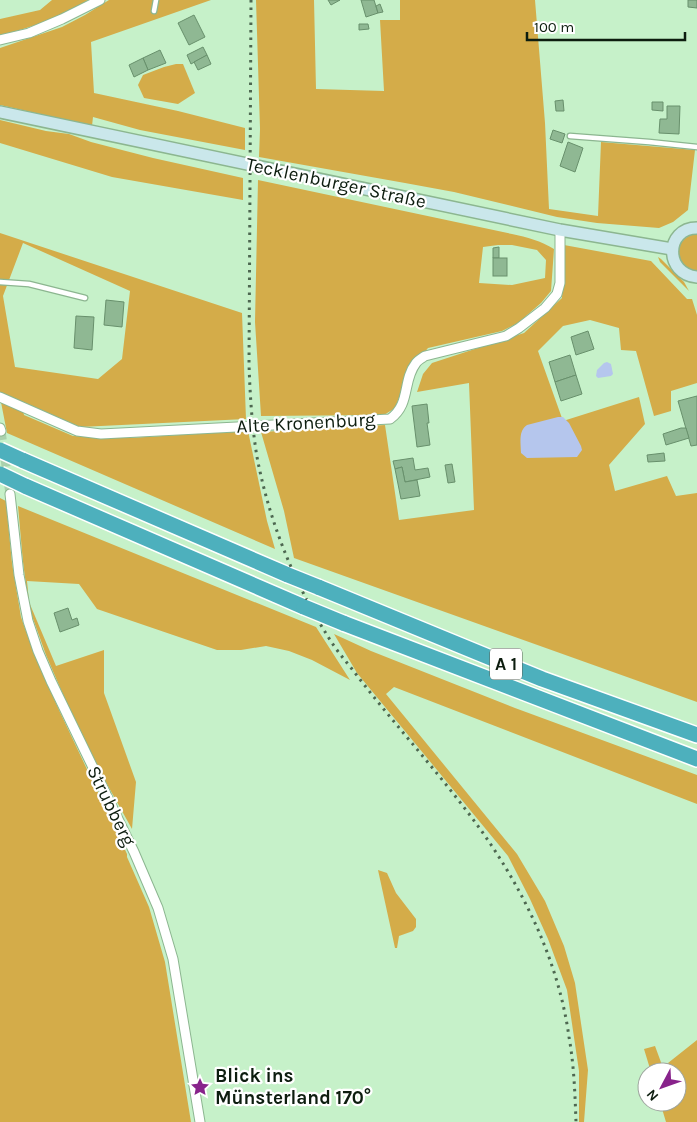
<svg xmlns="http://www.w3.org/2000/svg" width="697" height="1122" viewBox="0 0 697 1122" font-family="Karla,sans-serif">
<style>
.green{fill:#d4ac49;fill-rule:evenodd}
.water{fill:#b5c6ed}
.building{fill:#8fb893;stroke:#68906c}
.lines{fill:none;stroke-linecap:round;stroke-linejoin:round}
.street-tunnel{stroke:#aad1ad;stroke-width:9;stroke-dasharray:9 4.5;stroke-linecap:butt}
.lane-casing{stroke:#8cb690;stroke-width:7}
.street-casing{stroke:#8cb690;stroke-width:11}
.secondary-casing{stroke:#8cb690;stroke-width:14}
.highway-casing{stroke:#fff;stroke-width:18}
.lane{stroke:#fff;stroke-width:4.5}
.street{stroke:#fff;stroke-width:9}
.secondary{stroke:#cae7eb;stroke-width:11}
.highway{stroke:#4db0bd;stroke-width:15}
.rail{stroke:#4d6750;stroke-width:3;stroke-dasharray:2.5 5;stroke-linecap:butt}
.highway-bridge-casing{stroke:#fff;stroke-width:18;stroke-linecap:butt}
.highway-bridge{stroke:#4db0bd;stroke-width:15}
.labels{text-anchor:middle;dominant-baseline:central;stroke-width:4.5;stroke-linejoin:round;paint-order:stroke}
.shield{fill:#fff;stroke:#566157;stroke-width:1}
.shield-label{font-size:18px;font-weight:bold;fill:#0d1d0f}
.street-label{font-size:19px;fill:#0d1d0f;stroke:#fff}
.poi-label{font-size:19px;font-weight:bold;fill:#0d1d0f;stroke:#fff;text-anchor:start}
</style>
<rect width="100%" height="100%" fill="#c6f1c9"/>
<g class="green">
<path d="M52,0H88C62,17 31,28 0,35V19L40,10Z"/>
<path d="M109,0H211L91,42L94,93L178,111L245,128V150L140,130L93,117L92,126L0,105V48L62,27L85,15Z"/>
<path d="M256,0H314L316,89L384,91L380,20H400V0H535L545,123L549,209L598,216L601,142L695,150L688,210L673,222L659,228L597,223L557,217L454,192L405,183L259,157L260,129Z"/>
<path d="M176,64H183L195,93L178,104L144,98L138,85L143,75L164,67Z"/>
<path d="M0,120L46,131L69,134L91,142L153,158L243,178V200L112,177L0,143Z"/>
<path d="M258,180L512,234C527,237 541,241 554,249L551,291L541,303L518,323L502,331L428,348L423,354L412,369L408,393L400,395L395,408L384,415L261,416L255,322ZM498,245H512L537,250L546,260L545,278L512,285L479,283L483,247Z"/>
<path d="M0,233L242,313L246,419L80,427L21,401L24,415L73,436L128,438L248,431L267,521L275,549L7,433L0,397ZM23,243L130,291L122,359L98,379L15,367L3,296Z"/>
<path d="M697,233V271C672,267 672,238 697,233Z"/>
<path d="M564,245L651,261L687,299H692L697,315V383L671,391V411L654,416L636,351L621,350L619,328L590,320L563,326L538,351L563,421L639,397L645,424L609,465L615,491L667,476L676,496L697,493V702L294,558L284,511L261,432L385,425L399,520L474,510L469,383L417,392L423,374L432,363L524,333L562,298Z"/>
<path d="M658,257L661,259L684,282L689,291L660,262Z"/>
<path d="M0,498L6,501L12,563L21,617L32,648L59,710L127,854V857L149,907L165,962L191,1122H0Z"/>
<path d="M18,506L316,627L350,680L312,660L289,651L266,646L241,650H217L97,609L79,584L27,581L29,602L56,666L104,650V693L136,782L132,829L98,768L65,699L46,655L31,613L28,600L23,562Z"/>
<path d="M334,634L371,651L515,708L697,775V804L394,687L386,694L517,854L545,901L564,946L575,983L588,1070L584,1122H579V1071L567,990L548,939L530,899L508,856L357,673Z"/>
<path d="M378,870L387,873L396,893L416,919V927L413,931L399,936L397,948H395Z"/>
<path d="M697,1040V1122H666L660,1102H677V1072H651L644,1049L655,1046L662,1065L668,1063Z"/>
</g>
<g class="water">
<path d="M607,362L611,364L613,374L611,376L598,378L596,376L597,370L604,363Z"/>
<path d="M558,417H563L569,423L581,446L582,450L577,457L527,458L521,453C521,443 518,431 527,425Z"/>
</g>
<g class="building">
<path d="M328,0H340L331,5Z"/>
<path d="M361,0H374L378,13L366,17Z"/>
<path d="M688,0H697V8L688,7Z"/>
<path d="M380,4L383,12L378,13L376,6Z"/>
<path d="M194,15L205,37L189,45L178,23Z"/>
<path d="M359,24H368L369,29L359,30Z"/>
<path d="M203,47L207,55L191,64L187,55Z"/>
<path d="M160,50L166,63L148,70L143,58Z"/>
<path d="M207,55L211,64L198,70L194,62Z"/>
<path d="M143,58L148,70L134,77L129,65Z"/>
<path d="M563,100L564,111H556L555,101Z"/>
<path d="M652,102H663V111L652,110Z"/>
<path d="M667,106H680L679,134L659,133L660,119H667Z"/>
<path d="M553,130L565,134L562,143L550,139Z"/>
<path d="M568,142L583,148L575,172L560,166Z"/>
<path d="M499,247V258H493V248Z"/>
<rect x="493" y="258" width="14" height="18"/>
<path d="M106,300L124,302L122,327L104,325Z"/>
<path d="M76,316L94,317L92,350L74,348Z"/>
<path d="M588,331L594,349L576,355L571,337Z"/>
<path d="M570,355L576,375L555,382L549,362Z"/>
<path d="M576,375L582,394L561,401L555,382Z"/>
<path d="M697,396V445L691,446L678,401Z"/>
<path d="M427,404L429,423H427L430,445L417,447L412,406Z"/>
<path d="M681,428H686L689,438L666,445L663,434Z"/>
<path d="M664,453L665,461L648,462L647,455Z"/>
<path d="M413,458L415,470L428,468L430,477L405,482L402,467L395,469L393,461Z"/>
<path d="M452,464L455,482L448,483L445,465Z"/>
<path d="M402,467L405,482L417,480L420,496L401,499L395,469Z"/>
<path d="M68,608L72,620L77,618L79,625L60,632L54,613Z"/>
</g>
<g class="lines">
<path class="street-tunnel" d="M1,431L10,494"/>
<g class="lane-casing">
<g id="lane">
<path d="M154,11L156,0"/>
<path d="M570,136L649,142L697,147"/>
<path d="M0,282L29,284L85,298"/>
</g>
</g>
<g class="street-casing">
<g id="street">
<path d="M0,40L29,33L62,19L100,0"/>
<path d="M0,397L77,431L101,434L390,419C411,404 402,381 416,363C418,360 422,358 425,356L506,336L519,328L545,308L557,294L560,283V230"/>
<path d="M0,428L1,431"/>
<path d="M10,494L19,575L28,621L38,651L51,681L134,852L158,908L173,959L200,1122"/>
</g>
</g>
<g class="secondary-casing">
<g id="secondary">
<path d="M0,112L560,230L672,249"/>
<path d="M697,228C665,228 664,274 697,277"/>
</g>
</g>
<g class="highway-casing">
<g id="highway">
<path d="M22,460L288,575"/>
<path d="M25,486L304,607"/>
<path d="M318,587L542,679L697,735"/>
<path d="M343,623L697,759"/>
</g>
</g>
<use href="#lane" class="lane"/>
<use href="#street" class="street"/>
<use href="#secondary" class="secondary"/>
<use href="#highway" class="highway"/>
<path class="rail" d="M251,0L249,364C250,395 252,427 257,457C269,520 293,581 327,635C334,647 343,658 352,669C386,714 424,756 459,801C513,869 557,950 569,1037C574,1065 575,1094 576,1122"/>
<g class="highway-bridge-casing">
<g id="highway-bridge">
<path d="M0,450L22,460"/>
<path d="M0,474L25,486"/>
<path d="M288,575L318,587"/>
<path d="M304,607L343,623"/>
</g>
</g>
<use href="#highway-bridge" class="highway-bridge"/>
</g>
<defs>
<g id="sight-bare" transform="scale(1.5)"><path d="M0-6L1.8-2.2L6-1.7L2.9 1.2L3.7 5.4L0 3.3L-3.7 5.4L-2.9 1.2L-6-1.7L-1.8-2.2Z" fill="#88238b" stroke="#fff" stroke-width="2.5" paint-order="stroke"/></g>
</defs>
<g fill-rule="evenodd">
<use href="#sight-bare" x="200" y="1087"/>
</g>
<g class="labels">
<rect class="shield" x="490" y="648.5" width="32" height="31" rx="4"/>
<g class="shield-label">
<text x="506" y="664">A 1</text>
</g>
<g class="street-label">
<text transform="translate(336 183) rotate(12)">Tecklenburger Straße</text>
<text transform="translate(306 423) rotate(-3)">Alte Kronenburg</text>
<text transform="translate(111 806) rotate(64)">Strubberg</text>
</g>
<g class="poi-label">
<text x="215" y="1076">Blick ins<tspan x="215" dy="22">Münsterland 170°</tspan></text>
</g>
</g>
<g transform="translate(662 1087) rotate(229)"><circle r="24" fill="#ffffff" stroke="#9ea59f"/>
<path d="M0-4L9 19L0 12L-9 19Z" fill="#88238b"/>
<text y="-8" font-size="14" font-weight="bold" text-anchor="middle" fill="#0d1d0f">N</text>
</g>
<path d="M527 32v8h158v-8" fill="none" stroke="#0d1d0f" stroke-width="2.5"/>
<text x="534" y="32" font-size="15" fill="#0d1d0f" stroke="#ffffff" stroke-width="4" paint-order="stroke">100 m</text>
</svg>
